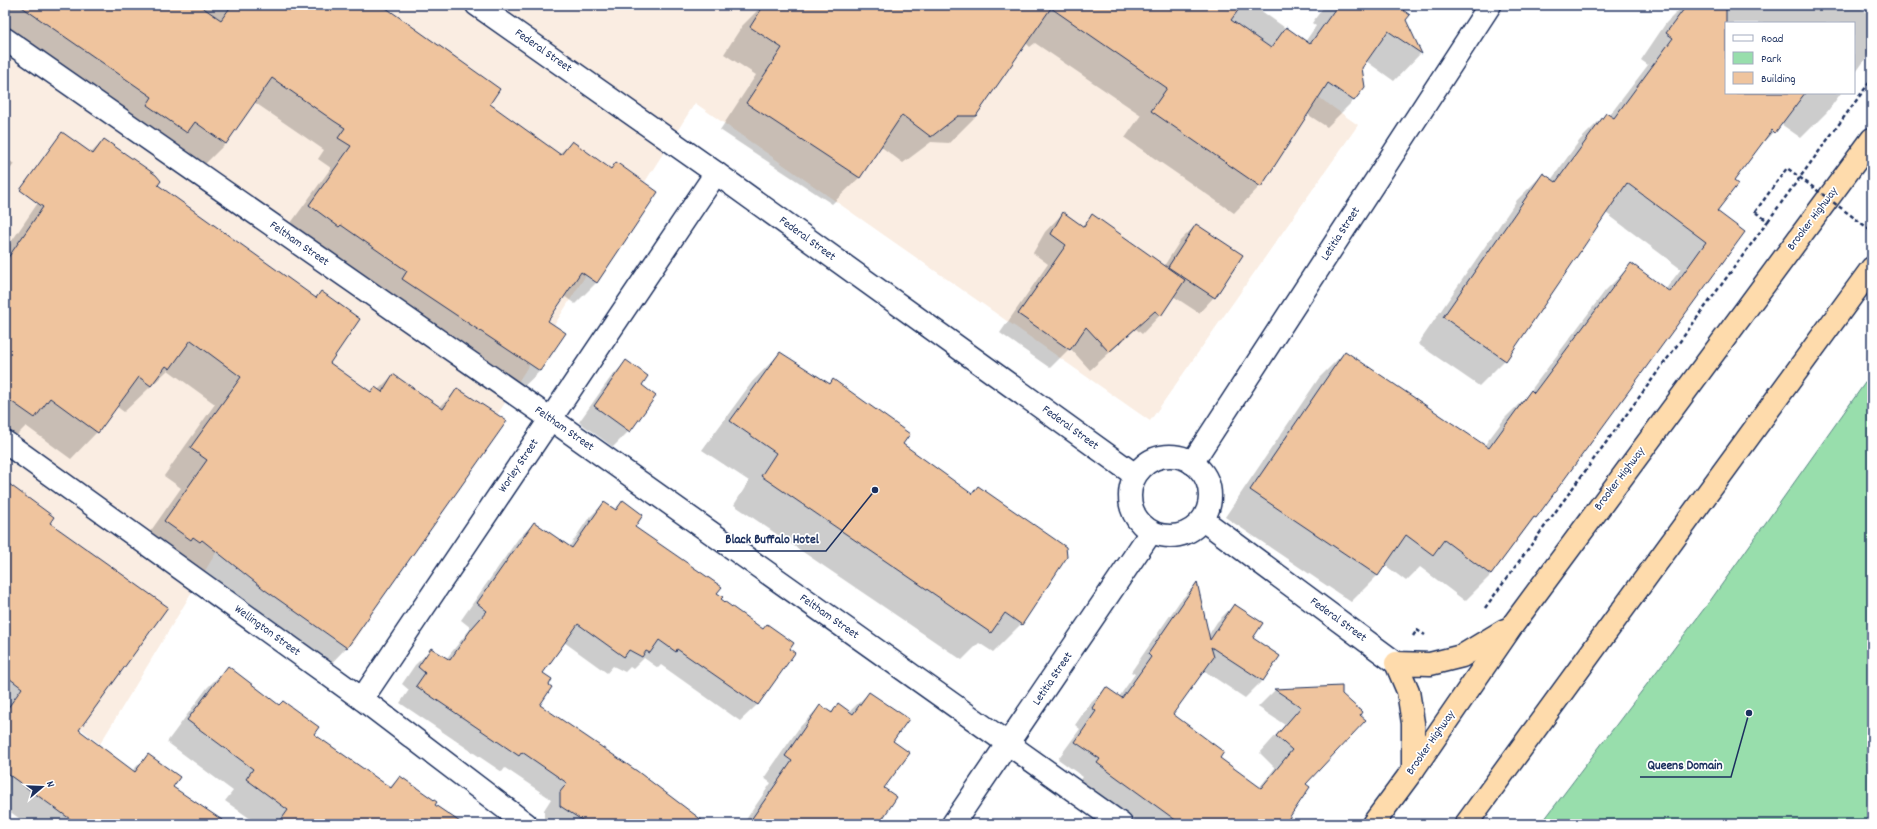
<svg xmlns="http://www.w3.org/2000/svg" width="1877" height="829" viewBox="0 0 1877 829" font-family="Dekko,sans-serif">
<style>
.built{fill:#faede2}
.green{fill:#98deac;stroke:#5a8685}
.shadow{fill:#0003}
.building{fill:#efc49e;stroke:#1b2f5e}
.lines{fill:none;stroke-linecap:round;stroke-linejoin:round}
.minor-casing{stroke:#1b2f5e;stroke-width:25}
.tertiary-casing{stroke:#1b2f5e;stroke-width:25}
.trunk-casing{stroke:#1b2f5e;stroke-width:25}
.path{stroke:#1b2f5e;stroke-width:2.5;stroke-dasharray:4 3;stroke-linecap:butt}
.minor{stroke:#fff;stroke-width:22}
.tertiary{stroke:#fff;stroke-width:22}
.trunk{stroke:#fedbac;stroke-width:22}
.path-bridge{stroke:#1b2f5e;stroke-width:2.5;stroke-dasharray:4 3;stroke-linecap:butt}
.labels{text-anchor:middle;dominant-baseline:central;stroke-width:3.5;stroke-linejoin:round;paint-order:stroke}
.street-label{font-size:12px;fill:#1b2f5e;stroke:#fff}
.leader{fill:none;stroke:#1b2f5e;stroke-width:1.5}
.callout-dot{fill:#1b2f5e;stroke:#fff;stroke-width:1.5}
.callout-label{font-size:13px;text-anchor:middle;font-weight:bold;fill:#1b2f5e;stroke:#fff;stroke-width:3.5;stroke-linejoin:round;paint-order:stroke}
</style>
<rect width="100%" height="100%" fill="#fff"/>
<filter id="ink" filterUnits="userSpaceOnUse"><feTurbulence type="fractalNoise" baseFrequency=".025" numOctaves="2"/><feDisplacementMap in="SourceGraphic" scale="8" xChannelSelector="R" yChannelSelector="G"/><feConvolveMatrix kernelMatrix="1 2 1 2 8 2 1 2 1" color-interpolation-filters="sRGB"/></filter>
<g filter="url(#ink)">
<path class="built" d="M5,5H1188L1358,125L1150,421L695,103L352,644L220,546L100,744L5,669Z"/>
<path class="green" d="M1872,373V824H1541L1710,601Z"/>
<g class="shadow">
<path d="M5,5H381L456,57L455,59L488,104L559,154L572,142L610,169L616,164L656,192L596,283L575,304L564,296L547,322L540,371L518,392L288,227L331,168L318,159L324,150L254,102L226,143L204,165L5,31Z"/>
<path d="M763,5H1264L1260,10L1305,42L1316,26L1312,23L1325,5H1403L1400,10L1420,54L1394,81L1366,61L1361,68L1353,101L1327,127L1307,114L1260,186L1234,213L1125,138L1141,115L1035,43L1030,47L1026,43L976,116L949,143L931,142L903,163L880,146L859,178L832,204L720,130L756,75L724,54L742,26Z"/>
<path d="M1684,5H1856L1866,12L1872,5V50L1854,75V23H1726V93H1841L1827,112L1801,138L1781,124L1755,151L1733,181L1716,211L1743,232L1535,517L1491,575L1465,601L1420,567L1406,581L1385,565L1377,576L1351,602L1225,517L1319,378L1345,352L1484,446L1505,418L1525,398L1605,291L1631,265L1665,290L1681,269L1606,213L1505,360L1479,386L1418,344L1517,200L1543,174L1551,180L1580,140L1606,114L1609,116L1648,65L1641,60L1666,23Z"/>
<path d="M104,140L157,186L315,298L321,292L329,363L371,393L378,390L393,375L439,408L457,390L505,422L346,648L320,675L138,549L181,488L164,476L215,404L168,370L124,412L116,406L97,432L71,459L26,426L7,445L5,443V251L57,175L90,154Z"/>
<path d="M5,157L14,164L5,176Z"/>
<path d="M1063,213L1082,226L1092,216L1164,266L1180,241L1196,225L1214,297L1199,313L1173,296L1160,315L1142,334L1136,329L1090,370L1070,348L1050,368L1000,333L1048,264L1033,253L1045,232Z"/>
<path d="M780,353L829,385L833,380L902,444L971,495L1021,624L993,652L979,643L962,660L734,505L749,481L702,450L752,382Z"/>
<path d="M626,362L640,385L654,396L629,431L613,447L579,422L611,377Z"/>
<path d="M5,482L49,523L78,730L132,771L148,755L198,824H27L5,808Z"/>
<path d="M623,501L634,527L716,593L720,599L793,653L757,705L740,721L661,665L658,668L644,658L633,669L630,667L625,672L613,666L607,673L564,642L542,674L539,705L676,824H547L544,822V810L551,799L505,768L502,772L400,703L409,690L402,684L415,665L432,649L446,659L471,628L461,620L518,539L534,523L569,547L588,519L604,503L614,510Z"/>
<path d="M1196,584L1208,636L1217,622L1234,605L1252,638L1279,656L1262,681L1245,698L1203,670L1171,714L1218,758L1259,788L1275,768L1260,753L1285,725L1258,707L1275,690L1341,687L1304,785L1289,816L1301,824H1141L1080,781L1083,777L1058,759L1080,729L1075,725L1089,705L1106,688L1119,697L1135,674L1131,672L1180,601Z"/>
<path d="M228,667L312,734L389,788L400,777L434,805L461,824H258L225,801L233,791L167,742L207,688Z"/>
<path d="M869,693L892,741L877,824H743L771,783L764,778L799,728L820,706L830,713L839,705L849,712Z"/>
</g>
<g class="building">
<path d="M19,5H199L221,20L232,5H382L500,89L490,104L561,155L572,141L611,169L616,162L658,192L597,283L581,272L548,321L566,333L540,371L402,279L407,271L341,225L339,227L309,205L351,146L338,138L345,128L334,121L272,78L226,144L195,122L187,133L147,105L152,97Z"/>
<path d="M764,5H1242L1231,20L1271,48L1286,27L1310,44L1338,5H1407L1403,10L1410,15L1406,20L1422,54L1388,31L1362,68L1365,87L1354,101L1328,83L1261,187L1151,111L1167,88L1051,8L976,116H958L931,137L902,115L860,178L746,103L782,48L750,27Z"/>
<path d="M1687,5H1726V93H1805L1775,133L1772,130L1734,181L1738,184L1717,211L1745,232L1536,518L1534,517L1491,575L1444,540L1433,555L1406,535L1378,576L1250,490L1345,351L1489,448L1531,390L1534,393L1631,263L1670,292L1706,242L1627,183L1506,361L1443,317L1543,173L1556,182L1606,113L1614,118L1673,38L1666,33Z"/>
<path d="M62,132L93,154L104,139L156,175L161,181L158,185L316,298L321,291L360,319L330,363L371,392L375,387L382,392L393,374L443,409L457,388L507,421L347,648L265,590L202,540L200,542L193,537L191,540L164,521L207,460L190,448L241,377L191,340L170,369L166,366L151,386L139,377L98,433L50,398L35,418L5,397V262L43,207L20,190Z"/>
<path d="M1063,212L1084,227L1092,214L1185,280L1161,316L1155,311L1109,352L1086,327L1070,350L1018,314L1066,245L1051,234Z"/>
<path d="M1196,224L1243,255L1215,298L1168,267Z"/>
<path d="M780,352L830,384L833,379L910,434L903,444L972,494L978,486L1066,547L1067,557L1022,625L1005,613L991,633L761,476L776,453L730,421Z"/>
<path d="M626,360L648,376L642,385L656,396L630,432L594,406Z"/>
<path d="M5,481L54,517L50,523L168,607L79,730L135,772L148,754L180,777L173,787L228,824H77L5,772V712L22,688L5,675Z"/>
<path d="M623,500L643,515L635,527L722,587L717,593L723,597L721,599L763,629L767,624L794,643L790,649L795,653L758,705L677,649L676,652L659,640L650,653L646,651L642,657L629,650L624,657L578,624L543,673L552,679L549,685L552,687L540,705L637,771L707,824H588L560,806V792L567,783L522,752L519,756L416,686L425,673L418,667L431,648L450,660L472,628L487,611L477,603L534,522L572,548L604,502L616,510Z"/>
<path d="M1197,582L1210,640L1234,604L1263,623L1253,638L1280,656L1263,681L1211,647L1214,657L1173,714L1224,752L1220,758L1261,788L1292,750L1276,736L1301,707L1274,689L1342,686V694L1362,712L1360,715L1366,720L1306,784L1310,787L1285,824H1181L1097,763L1100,759L1075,742L1096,711L1092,708L1106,687L1122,698L1151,657L1148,654Z"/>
<path d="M228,666L279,705L283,701L319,727L314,734L391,788L400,776L437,802L435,805L463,824H278L288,810L246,779L253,769L187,720Z"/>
<path d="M869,692L909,719L893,741L910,753L884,788L897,797L879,824H748L792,761L785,756L820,705L832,713L838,703L853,714Z"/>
</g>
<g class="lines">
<g class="minor-casing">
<g id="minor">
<path d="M5,39L551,419L1121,824"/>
<path d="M5,442L362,699L526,824"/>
<path d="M362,699L716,173"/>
</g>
</g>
<g class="tertiary-casing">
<g id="tertiary">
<path d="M477,5L716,173L1135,475"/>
<circle cx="1170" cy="496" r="40"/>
<path d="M1192,463L1490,5"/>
<path d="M1203,520L1396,663"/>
<path d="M953,824L1151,532"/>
</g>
</g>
<g class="trunk-casing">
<g id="trunk">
<path d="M1413,770V723L1408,691L1396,663L1430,664L1462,656L1505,630"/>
<path d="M1373,824L1413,770L1512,626L1872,139"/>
<path d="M1466,824L1872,268"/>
</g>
</g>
<g class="path">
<path d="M1768,221L1872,79"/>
<path d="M1485,608L1768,221L1755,212"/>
<path d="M1413,636L1417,630L1425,635"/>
</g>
<use href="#minor" class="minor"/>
<use href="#tertiary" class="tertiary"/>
<use href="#trunk" class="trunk"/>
<path class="path-bridge" d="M1755,212L1787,168L1872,231"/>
</g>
</g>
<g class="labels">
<g class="street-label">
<text transform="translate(543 51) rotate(35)">Federal Street</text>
<text transform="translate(1813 219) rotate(-53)">Brooker Highway</text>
<text transform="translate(1341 234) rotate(-57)">Letitia Street</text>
<text transform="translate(807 239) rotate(36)">Federal Street</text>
<text transform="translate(299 244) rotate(35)">Feltham Street</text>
<text transform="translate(1070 428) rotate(36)">Federal Street</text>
<text transform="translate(564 429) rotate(35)">Feltham Street</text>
<text transform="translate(519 466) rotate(-56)">Worley Street</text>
<text transform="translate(1620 479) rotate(-53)">Brooker Highway</text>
<text transform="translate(829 617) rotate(35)">Feltham Street</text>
<text transform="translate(1338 620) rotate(36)">Federal Street</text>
<text transform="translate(267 631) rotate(36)">Wellington Street</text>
<text transform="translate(1053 679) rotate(-56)">Letitia Street</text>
<text transform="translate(1431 743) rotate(-55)">Brooker Highway</text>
</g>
</g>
<path class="leader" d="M875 490L826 551H717M1749 713L1731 777H1640"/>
<g class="callout-dot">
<circle cx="875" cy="490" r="4"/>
<circle cx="1749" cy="713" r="4"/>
</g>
<g class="callout-label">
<text x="772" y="543">Black Buffalo Hotel</text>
<text x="1685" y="769">Queens Domain</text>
</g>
<rect width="1877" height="829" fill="none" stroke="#fff" stroke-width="20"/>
<rect x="10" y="10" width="1857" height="809" fill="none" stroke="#1b2f5e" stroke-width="1.5" filter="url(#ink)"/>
<rect x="1725" y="22" width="130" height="72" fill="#ffffff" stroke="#a4acbf"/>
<rect x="1733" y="35" width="20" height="6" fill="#ffffff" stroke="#a4acbf"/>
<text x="1761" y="42" font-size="12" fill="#1b2f5e">Road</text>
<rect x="1733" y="52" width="20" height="12" fill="#98deac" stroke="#a4acbf"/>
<text x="1761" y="62" font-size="12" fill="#1b2f5e">Park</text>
<rect x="1733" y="72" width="20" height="12" fill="#efc49e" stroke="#a4acbf"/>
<text x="1761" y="82" font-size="12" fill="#1b2f5e">Building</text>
<g transform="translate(42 787) rotate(71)" stroke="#ffffff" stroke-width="3" paint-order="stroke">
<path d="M0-3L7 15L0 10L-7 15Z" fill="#1b2f5e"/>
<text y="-6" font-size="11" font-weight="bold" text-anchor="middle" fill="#1b2f5e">N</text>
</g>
</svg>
